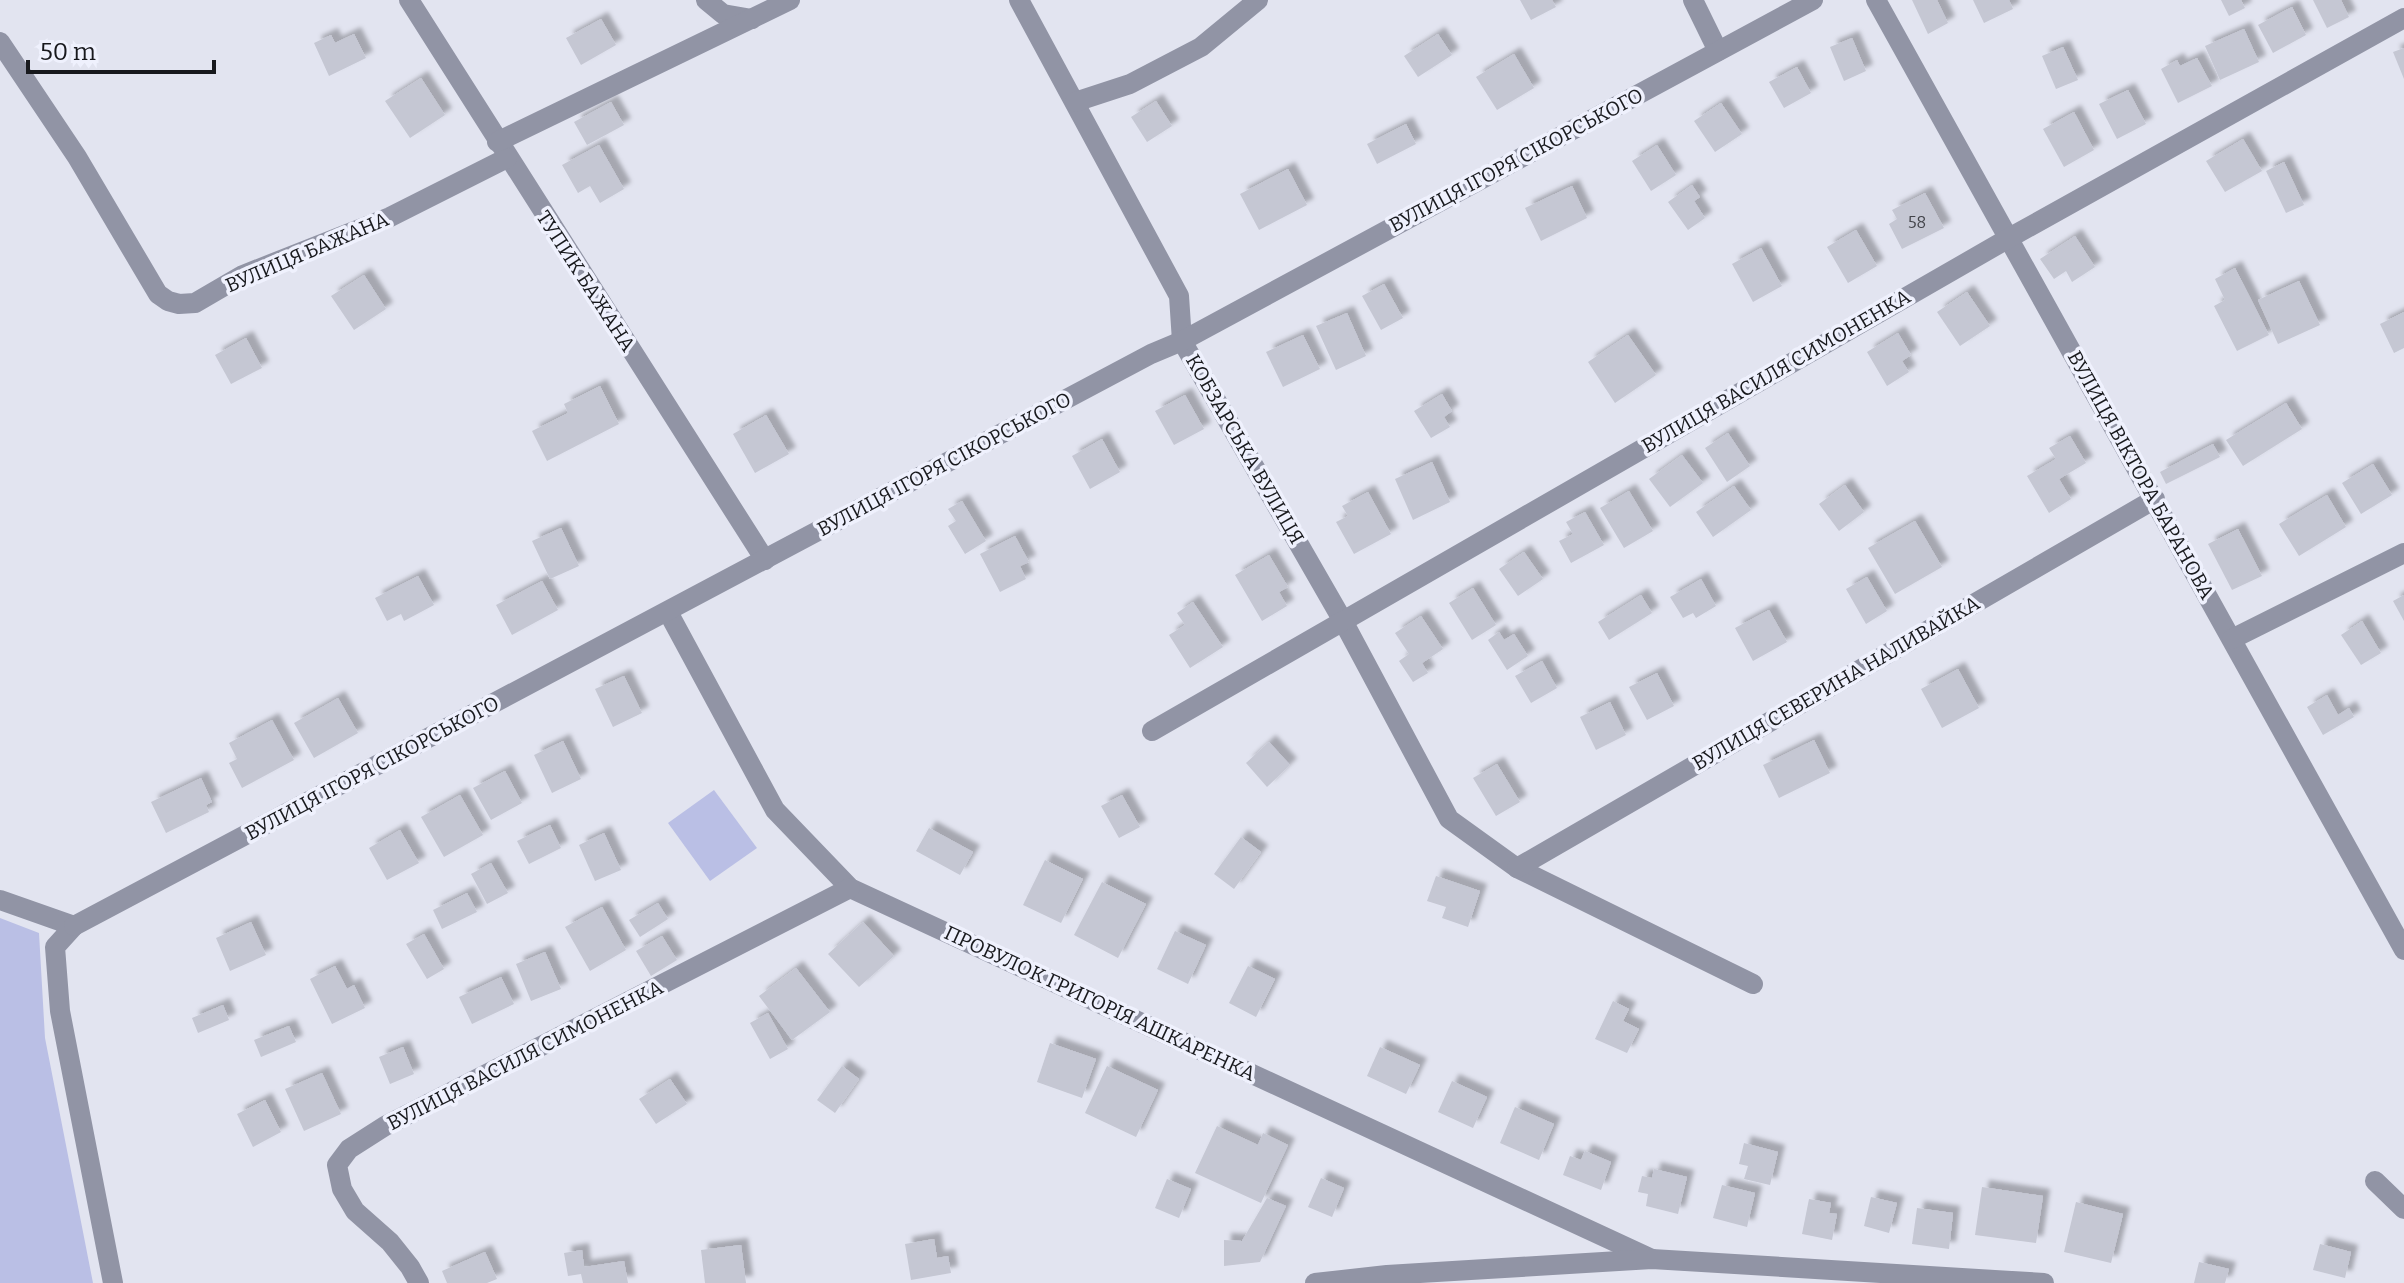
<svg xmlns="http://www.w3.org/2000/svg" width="2404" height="1283" viewBox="0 0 2404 1283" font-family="Bitter,serif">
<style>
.green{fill:#babfe5}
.building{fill:#c5c7d3;filter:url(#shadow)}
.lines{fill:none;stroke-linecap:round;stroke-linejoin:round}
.minor{stroke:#9194a5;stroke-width:20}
.labels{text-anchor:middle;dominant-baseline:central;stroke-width:7;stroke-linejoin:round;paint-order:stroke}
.number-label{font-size:16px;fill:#43444a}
.street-label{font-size:20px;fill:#18191d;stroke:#eff1fd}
</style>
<defs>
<filter id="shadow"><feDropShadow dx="7" dy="-7" stdDeviation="2" flood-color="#0004"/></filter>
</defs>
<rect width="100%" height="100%" fill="#e2e4f0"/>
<g class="green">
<path d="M714,790L757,848L710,881L668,823Z"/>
<path d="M0,918L39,933L45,1038L93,1283H0Z"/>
</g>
<g class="building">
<path d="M1520,0H1552L1556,7L1531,20Z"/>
<path d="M1912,0H1937L1948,23L1928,34Z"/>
<path d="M1973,0H2009L2013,9L1984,23Z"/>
<path d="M2221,0H2241L2245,8L2229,16Z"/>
<path d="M2313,0H2341L2349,17L2327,28Z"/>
<path d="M2292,7L2306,35L2273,53L2258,25Z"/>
<path d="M601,19L616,45L581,65L566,38Z"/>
<path d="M2244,29L2259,62L2220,80L2205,46Z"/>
<path d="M354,34L366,58L329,76L314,43L331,35L335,43Z"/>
<path d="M1438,34L1452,55L1418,77L1404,56Z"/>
<path d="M1852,38L1866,71L1844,81L1830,47Z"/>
<path d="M2063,47L2078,80L2056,89L2042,56Z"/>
<path d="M2404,48V79L2393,52Z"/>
<path d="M1514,54L1534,88L1497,110L1476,77Z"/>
<path d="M2197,58L2212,86L2178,103L2161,69L2177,60L2180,66Z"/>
<path d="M1797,67L1811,93L1784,108L1769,82Z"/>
<path d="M421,78L445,115L410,138L385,101Z"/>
<path d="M2128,90L2146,124L2117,139L2099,104Z"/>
<path d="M1156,101L1172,126L1147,142L1131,117Z"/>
<path d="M611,102L624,125L587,145L574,122Z"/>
<path d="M1721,103L1742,134L1715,152L1694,121Z"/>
<path d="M2074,112L2094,150L2064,167L2043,129Z"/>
<path d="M1406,124L1416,144L1377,164L1367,144Z"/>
<path d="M2243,139L2262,171L2225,192L2206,161Z"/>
<path d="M599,145L624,189L600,203L590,186L578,193L562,165Z"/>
<path d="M1657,145L1676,175L1651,191L1632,161Z"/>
<path d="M2284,162L2304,205L2286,213L2266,171Z"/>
<path d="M1288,169L1307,205L1259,230L1240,194Z"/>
<path d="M1692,185L1700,197L1694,201L1705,218L1688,230L1668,202Z"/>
<path d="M1572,186L1587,218L1541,241L1525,208Z"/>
<path d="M1925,193L1944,228L1902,249L1889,224L1897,219L1892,210Z"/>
<path d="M1856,230L1877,266L1848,283L1827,247Z"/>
<path d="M2075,236L2095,267L2072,282L2066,271L2054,279L2040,259Z"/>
<path d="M1761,248L1782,286L1753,302L1732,264Z"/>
<path d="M2235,268L2269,335L2237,351L2214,306L2225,300L2215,279Z"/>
<path d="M364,275L386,309L354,330L331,296Z"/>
<path d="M2299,281L2320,325L2278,344L2258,300Z"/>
<path d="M1384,284L1403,318L1381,330L1362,296Z"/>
<path d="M1967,292L1990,326L1960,346L1937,312Z"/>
<path d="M2404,312V348L2394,353L2380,324Z"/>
<path d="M1347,313L1366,356L1336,370L1316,326Z"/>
<path d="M1898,333L1911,355L1902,361L1909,372L1887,386L1867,352Z"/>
<path d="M1303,335L1320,369L1283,387L1266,352Z"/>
<path d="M1628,335L1656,375L1615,403L1588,362Z"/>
<path d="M246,338L262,368L231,384L215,355Z"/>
<path d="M600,386L619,424L547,461L532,431L568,413L564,404Z"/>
<path d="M1442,394L1452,411L1444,417L1450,427L1431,438L1414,411Z"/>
<path d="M1185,395L1204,429L1174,445L1155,411Z"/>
<path d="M2286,403L2302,429L2243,466L2226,440Z"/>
<path d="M766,415L789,454L755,473L733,434Z"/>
<path d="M1728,433L1750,466L1727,482L1705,448Z"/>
<path d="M2070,436L2086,463L2059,479L2071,499L2049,513L2027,476L2056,459L2049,448Z"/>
<path d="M1102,439L1120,472L1090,489L1072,456Z"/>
<path d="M2213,444L2220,457L2166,484L2160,472Z"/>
<path d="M1682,455L1703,483L1670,507L1649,479Z"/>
<path d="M1432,462L1450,502L1413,520L1395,479Z"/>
<path d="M2373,464L2392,495L2361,514L2342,483Z"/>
<path d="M1845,485L1864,512L1839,531L1819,504Z"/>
<path d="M1734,486L1751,510L1713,537L1696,512Z"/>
<path d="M1629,491L1653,531L1624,548L1600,508Z"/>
<path d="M1368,492L1391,534L1354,554L1336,522L1348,516L1342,506Z"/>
<path d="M2327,495L2346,527L2299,556L2279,524Z"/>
<path d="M962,501L986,541L965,554L948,526L956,521L948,509Z"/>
<path d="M1585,512L1604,545L1571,563L1559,541L1573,534L1566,522Z"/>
<path d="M1915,521L1942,567L1895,594L1868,548Z"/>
<path d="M561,528L579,566L550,579L532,541Z"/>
<path d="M2238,529L2262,576L2232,590L2208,544Z"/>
<path d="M1015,536L1029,562L1020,566L1026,579L1000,592L980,554Z"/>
<path d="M1524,552L1543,579L1518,596L1499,569Z"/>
<path d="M1269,555L1288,587L1279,592L1287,606L1262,621L1235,575Z"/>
<path d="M418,576L434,605L404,621L401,614L387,621L375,598Z"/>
<path d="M1867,577L1887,611L1866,624L1846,589Z"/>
<path d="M1701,579L1716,606L1696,618L1693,613L1683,618L1670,597Z"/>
<path d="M542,581L558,610L512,635L496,605Z"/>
<path d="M1473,588L1496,625L1472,640L1449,603Z"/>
<path d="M1641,595L1652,613L1609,640L1598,622Z"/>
<path d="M2404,595V621L2393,601Z"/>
<path d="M1193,602L1223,647L1190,668L1169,635L1185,625L1177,613Z"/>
<path d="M1769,610L1787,642L1753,661L1735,628Z"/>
<path d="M1421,616L1443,649L1422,663L1428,673L1413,682L1399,661L1409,654L1395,633Z"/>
<path d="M2362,621L2381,653L2361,665L2341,635Z"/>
<path d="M1499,632L1504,640L1514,634L1528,656L1507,670L1488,640Z"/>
<path d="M1542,661L1557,688L1531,703L1515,676Z"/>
<path d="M1958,669L1979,708L1942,728L1921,689Z"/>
<path d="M1657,673L1674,706L1647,720L1629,687Z"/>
<path d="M624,676L642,713L613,727L595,689Z"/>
<path d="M2327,695L2338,715L2349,708L2354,717L2323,735L2307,707Z"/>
<path d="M338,698L358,733L314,758L294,723Z"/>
<path d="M1610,702L1626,735L1596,750L1580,717Z"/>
<path d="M272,720L294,760L242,788L229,763L237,759L229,743Z"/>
<path d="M1814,740L1830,773L1779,798L1763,765Z"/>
<path d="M563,741L581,779L552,793L534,755Z"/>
<path d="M1269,742L1290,765L1267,787L1246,763Z"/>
<path d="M1497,764L1520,802L1496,816L1473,778Z"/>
<path d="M505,771L522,803L491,820L473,788Z"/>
<path d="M201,778L212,802L206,805L209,812L166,833L151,802Z"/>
<path d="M460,795L483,835L444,857L421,817Z"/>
<path d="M1122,795L1140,827L1119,838L1101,806Z"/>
<path d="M550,825L561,848L529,864L517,841Z"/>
<path d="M929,828L973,852L960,875L916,851Z"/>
<path d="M400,830L419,863L387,880L369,848Z"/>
<path d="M604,833L621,870L595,881L579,845Z"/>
<path d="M1241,837L1261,852L1234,889L1214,874Z"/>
<path d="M1045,860L1083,879L1061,923L1023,905Z"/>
<path d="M491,863L508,893L487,904L471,874Z"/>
<path d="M1436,876L1480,891L1468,927L1442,918L1446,907L1427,901Z"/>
<path d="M1102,882L1146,904L1118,958L1074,935Z"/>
<path d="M467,893L477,912L442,929L433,910Z"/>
<path d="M658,903L668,919L640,937L629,920Z"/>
<path d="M602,907L626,950L590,971L565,927Z"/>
<path d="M251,922L266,955L230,971L216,938Z"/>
<path d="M863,922L894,956L859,987L828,954Z"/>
<path d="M1175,931L1206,945L1188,984L1157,969Z"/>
<path d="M424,934L444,969L427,979L406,944Z"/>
<path d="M662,936L677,960L651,976L636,951Z"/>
<path d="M545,952L561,989L531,1001L516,964Z"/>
<path d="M335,966L347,989L354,985L365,1008L332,1024L310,979Z"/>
<path d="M1248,966L1275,979L1256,1017L1229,1003Z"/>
<path d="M796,968L830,1012L792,1040L759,996Z"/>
<path d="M501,977L514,1004L472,1024L459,997Z"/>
<path d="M1613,1001L1629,1009L1623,1021L1639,1029L1627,1053L1595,1039Z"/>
<path d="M223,1005L229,1020L198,1033L192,1018Z"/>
<path d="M768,1013L788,1049L770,1059L750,1023Z"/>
<path d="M289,1026L296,1042L261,1057L254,1040Z"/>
<path d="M1050,1043L1096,1059L1082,1098L1037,1082Z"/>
<path d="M403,1047L414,1074L390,1084L379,1057Z"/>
<path d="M1380,1047L1420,1065L1406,1094L1367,1076Z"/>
<path d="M842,1066L859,1079L835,1113L817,1100Z"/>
<path d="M1107,1066L1158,1090L1136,1137L1085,1113Z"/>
<path d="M322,1073L341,1114L304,1131L285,1089Z"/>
<path d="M670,1079L687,1104L656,1124L639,1099Z"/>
<path d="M1452,1081L1487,1097L1473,1128L1438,1112Z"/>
<path d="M265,1100L281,1132L253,1147L237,1114Z"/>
<path d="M1515,1107L1554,1124L1539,1160L1500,1143Z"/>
<path d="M1217,1126L1258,1145L1263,1133L1288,1145L1261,1203L1195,1173Z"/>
<path d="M1744,1143L1778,1152L1770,1185L1744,1179L1748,1166L1739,1164Z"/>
<path d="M1585,1151L1611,1162L1601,1190L1563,1175L1570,1156L1581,1160Z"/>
<path d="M1654,1169L1687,1177L1678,1214L1646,1206L1648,1194L1638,1192L1642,1176L1652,1178Z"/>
<path d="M1321,1178L1344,1188L1332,1217L1308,1207Z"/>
<path d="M1167,1179L1191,1189L1179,1218L1155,1208Z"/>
<path d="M1722,1185L1755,1193L1747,1227L1713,1218Z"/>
<path d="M1982,1187L2043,1196L2036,1243L1975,1235Z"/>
<path d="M1871,1197L1897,1203L1889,1233L1864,1226Z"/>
<path d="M1267,1198L1286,1206L1260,1262L1224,1266V1240L1242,1241Z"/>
<path d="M1809,1199L1831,1203L1829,1213L1837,1214L1832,1240L1802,1234Z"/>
<path d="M2076,1202L2123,1214L2111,1263L2064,1252Z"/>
<path d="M1917,1208L1953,1213L1949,1249L1912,1244Z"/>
<path d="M934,1239L937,1258L948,1256L951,1273L911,1280L905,1244Z"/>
<path d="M2320,1244L2351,1252L2345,1278L2313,1270Z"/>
<path d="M741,1245L746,1283H705L701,1250Z"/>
<path d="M582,1250L584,1267L624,1261L628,1283H583L581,1274L568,1276L564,1253Z"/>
<path d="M485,1252L497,1279L487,1283H447L442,1271Z"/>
<path d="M2199,1262L2229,1269L2225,1283H2194Z"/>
</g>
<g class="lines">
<g class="minor">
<path d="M409,0L765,560"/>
<path d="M706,0L723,14L752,19"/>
<path d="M1019,0L1179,296L1182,341L1343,621L1449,819L1517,868L1753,984"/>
<path d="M1693,0L1718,51"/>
<path d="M1876,0L2404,950"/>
<path d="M0,42L77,157L158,294L168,301L179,304L195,303L243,275L390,217L507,158"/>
<path d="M1075,102L1130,84L1201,47L1258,0"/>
<path d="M497,142L790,0"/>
<path d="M668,612L775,810L850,888L1652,1259"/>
<path d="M2232,639L2404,553"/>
<path d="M1152,731L2009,238L2404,18"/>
<path d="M1517,868L2155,499"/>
<path d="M0,900L74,926L55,947L60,1011L113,1283"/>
<path d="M74,926L1151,354L1182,341L1813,0"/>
<path d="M2375,1181L2404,1209"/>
<path d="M419,1283L410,1267L390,1242L355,1211L342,1189L337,1165L349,1149L385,1126L850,888"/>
<path d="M1315,1283L1387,1275L1652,1259L2044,1283"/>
</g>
</g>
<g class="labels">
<g class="number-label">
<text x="1917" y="222">58</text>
</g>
<g class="street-label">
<text transform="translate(1516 160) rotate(-28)">ВУЛИЦЯ ІГОРЯ СІКОРСЬКОГО</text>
<text transform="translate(307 252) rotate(-23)">ВУЛИЦЯ БАЖАНА</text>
<text transform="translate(586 281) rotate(57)">ТУПИК БАЖАНА</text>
<text transform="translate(1776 371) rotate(-30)">ВУЛИЦЯ ВАСИЛЯ СИМОНЕНКА</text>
<text transform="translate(1245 449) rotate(60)">КОБЗАРСЬКА ВУЛИЦЯ</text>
<text transform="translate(944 464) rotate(-28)">ВУЛИЦЯ ІГОРЯ СІКОРСЬКОГО</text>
<text transform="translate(2141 475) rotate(61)">ВУЛИЦЯ ВІКТОРА БАРАНОВА</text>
<text transform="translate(1836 683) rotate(-30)">ВУЛИЦЯ СЕВЕРИНА НАЛИВАЙКА</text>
<text transform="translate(372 768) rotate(-28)">ВУЛИЦЯ ІГОРЯ СІКОРСЬКОГО</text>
<text transform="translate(1100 1003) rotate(25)">ПРОВУЛОК ГРИГОРІЯ АШКАРЕНКА</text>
<text transform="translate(525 1055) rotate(-27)">ВУЛИЦЯ ВАСИЛЯ СИМОНЕНКА</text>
</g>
</g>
<path d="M28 60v12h186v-12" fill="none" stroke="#18191d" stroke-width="4"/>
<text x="40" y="60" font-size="24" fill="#18191d" stroke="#eff1fd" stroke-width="6" paint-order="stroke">50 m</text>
</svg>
